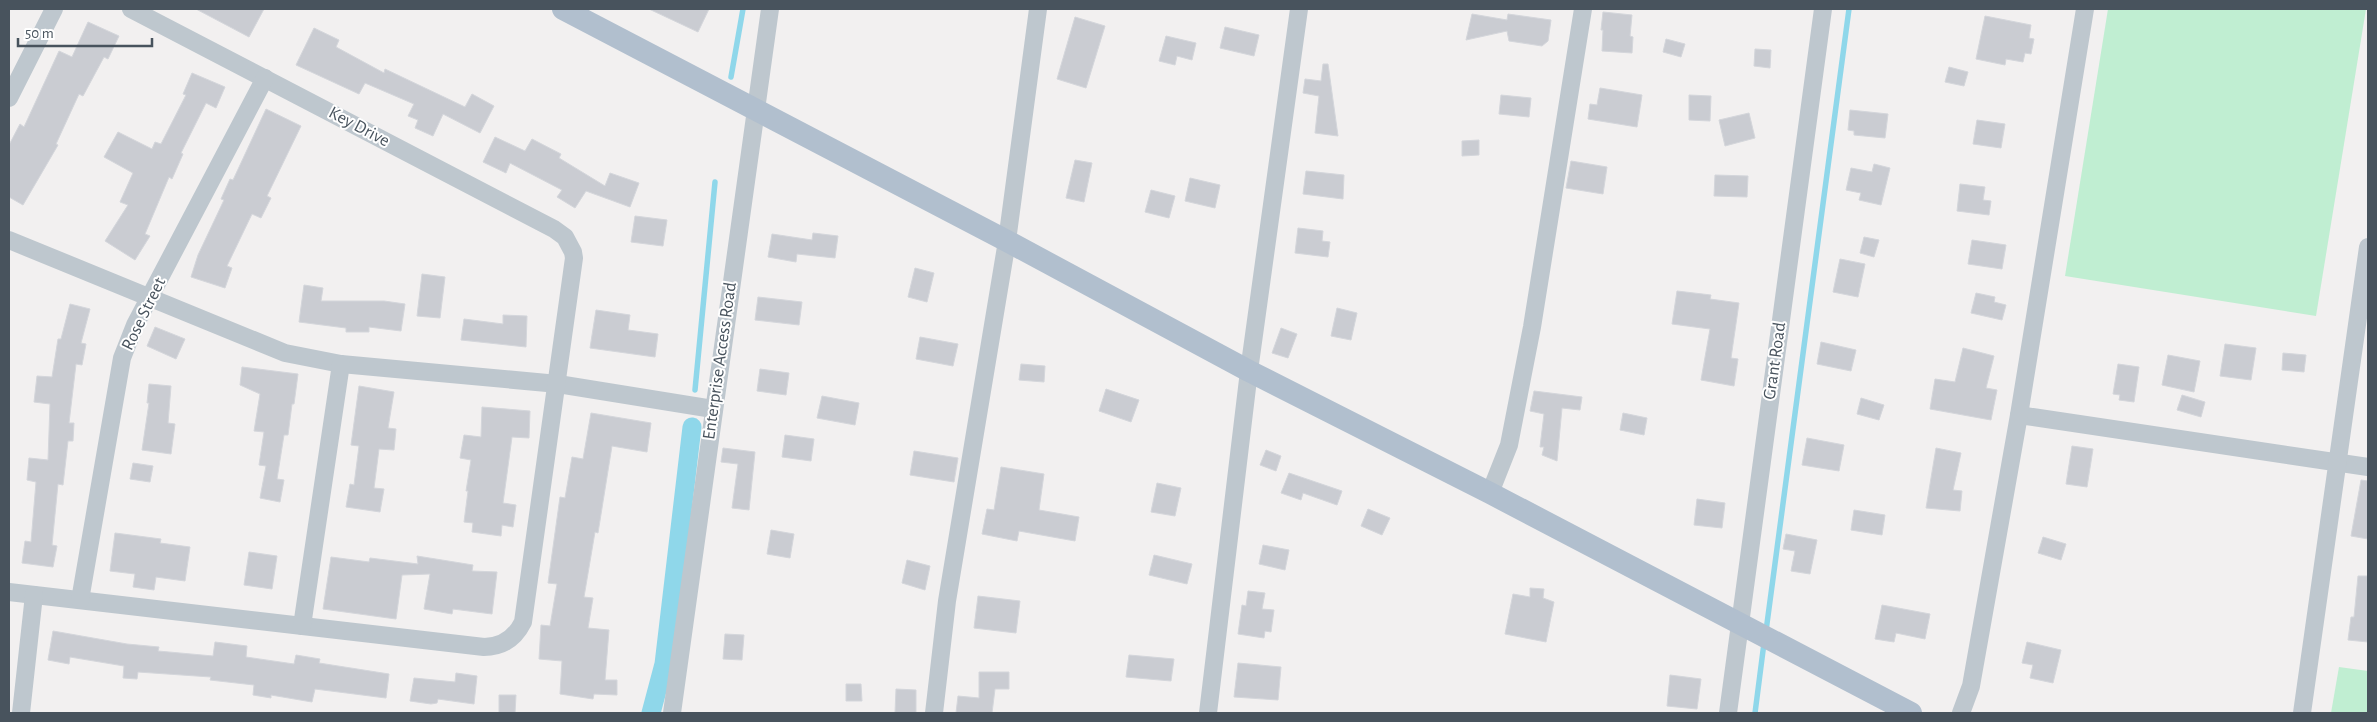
<svg xmlns="http://www.w3.org/2000/svg" width="2377" height="722" viewBox="0 0 2377 722" font-family="'Alegreya Sans',sans-serif">
<style>
.green{fill:#c0eed2}
.lines{fill:none;stroke-linecap:round;stroke-linejoin:round}
.stream{stroke:#8fd7ea;stroke-width:5.5}
.canal{stroke:#8fd7ea;stroke-width:19}
.building{fill:#caccd2;stroke:#d4d6db}
.minor{stroke:#bec7ce;stroke-width:18}
.major{stroke:#b1bfce;stroke-width:22}
.labels{text-anchor:middle;dominant-baseline:central;stroke-width:4;stroke-linejoin:round;paint-order:stroke}
.street-label{font-size:18px;fill:#48535d;stroke:#fff}
</style>
<rect width="100%" height="100%" fill="#f2f0f0"/>
<g class="green">
<path d="M2108,9H2366L2316,316L2065,276Z"/>
<path d="M2339,667L2368,671V713H2331Z"/>
</g>
<g class="lines">
<g class="stream">
<path d="M731,77L743,9"/>
<path d="M695,390L715,182"/>
<path d="M1766,631L1849,9"/>
<path d="M1755,713L1764,643"/>
</g>
<path class="canal" d="M651,713L664,664L692,427"/>
</g>
<g class="building">
<path d="M196,9H264L249,37Z"/>
<path d="M649,9H709L698,32Z"/>
<path d="M1603,12L1632,15L1630,36L1633,37L1632,53L1602,51L1603,30H1601Z"/>
<path d="M1472,14L1507,20L1508,14L1551,20L1548,41L1542,46L1509,41L1507,31L1466,40Z"/>
<path d="M1985,16L2031,25L2029,38L2034,39L2031,54L2025,53L2023,62L2006,59L2005,65L1976,59Z"/>
<path d="M1075,17L1105,26L1086,88L1057,79Z"/>
<path d="M88,22L119,36L108,59L104,57L83,96L79,94L56,144L58,145L23,205L9,197V145L20,124L24,127L59,51L72,57Z"/>
<path d="M1225,27L1259,35L1254,56L1220,48Z"/>
<path d="M314,28L339,40L336,47L384,73L385,69L465,107L472,94L494,106L480,133L443,114L433,136L415,128L418,120L408,116L414,104L365,83L359,94L296,65Z"/>
<path d="M1166,36L1196,43L1192,60L1177,56L1175,65L1159,61Z"/>
<path d="M1666,39L1685,44L1681,57L1663,52Z"/>
<path d="M1755,49L1771,50L1770,68L1754,66Z"/>
<path d="M1323,64H1328L1338,136L1315,133L1319,96L1303,93L1305,79L1321,81Z"/>
<path d="M1949,67L1968,72L1964,86L1945,82Z"/>
<path d="M192,73L225,87L216,108L206,103L181,153L183,154L172,179L169,177L145,234L150,236L135,260L105,241L128,205L120,202L133,173L104,157L118,132L152,149L155,142L161,144L186,95L183,94Z"/>
<path d="M1600,88L1642,95L1637,127L1588,119L1590,104L1597,105Z"/>
<path d="M1501,95L1531,98L1529,117L1499,114Z"/>
<path d="M1689,95L1711,96L1710,121L1689,120Z"/>
<path d="M266,109L301,126L267,196L271,198L261,218L252,214L227,266L232,268L225,288L191,277L198,255L224,200L221,199L230,179L233,180Z"/>
<path d="M1850,110L1888,114L1885,138L1854,135V131L1848,130Z"/>
<path d="M1749,113L1755,138L1725,146L1719,120Z"/>
<path d="M1977,120L2005,124L2001,148L1973,144Z"/>
<path d="M495,137L525,151L532,139L561,154L559,158L605,186L610,173L639,183L630,207L586,191L575,208L557,197L562,190L510,163L506,173L483,162Z"/>
<path d="M1479,140V155L1462,156V141Z"/>
<path d="M1075,160L1092,163L1084,202L1066,198Z"/>
<path d="M1571,161L1607,167L1603,194L1566,188Z"/>
<path d="M1874,164L1890,168L1881,205L1859,200L1861,193L1846,190L1851,168L1872,172Z"/>
<path d="M1306,171L1344,175L1343,199L1303,194Z"/>
<path d="M1715,175L1748,176L1747,197L1714,196Z"/>
<path d="M1190,178L1220,185L1215,208L1185,201Z"/>
<path d="M1960,184L1985,187L1983,200L1991,201L1989,215L1957,211Z"/>
<path d="M1151,190L1175,196L1169,218L1145,212Z"/>
<path d="M635,216L667,220L663,246L631,242Z"/>
<path d="M1298,228L1323,231L1322,241L1330,242L1328,257L1295,253Z"/>
<path d="M813,233L838,236L835,258L797,254L796,262L768,257L772,234L812,240Z"/>
<path d="M1864,237L1879,240L1874,257L1860,253Z"/>
<path d="M1972,240L2006,245L2002,269L1968,264Z"/>
<path d="M1840,259L1865,264L1858,297L1833,292Z"/>
<path d="M915,268L934,273L927,302L908,297Z"/>
<path d="M422,274L445,277L440,318L417,316Z"/>
<path d="M304,285L323,288L321,301H384L405,304L401,331L369,327V332H346V328L299,322Z"/>
<path d="M1677,291L1711,295L1710,299L1739,303L1731,358L1738,359L1734,386L1701,380L1710,329L1672,324Z"/>
<path d="M1976,293L1995,297L1994,302L2006,305L2002,320L1971,313Z"/>
<path d="M758,297L802,302L799,325L755,320Z"/>
<path d="M70,304L90,309L81,343L86,344L82,365L76,364L69,423H74L73,441H68L63,485L58,484L52,545L57,546L53,567L22,563L25,541L31,542L36,482L27,480L29,458L48,460L50,404L34,402L37,376L52,377L58,339H61Z"/>
<path d="M1337,308L1357,313L1351,340L1331,336Z"/>
<path d="M596,310L630,315L628,330L658,334L655,357L590,348Z"/>
<path d="M503,315L527,316L526,347L461,340L464,319L503,324Z"/>
<path d="M155,327L185,339L176,359L147,346Z"/>
<path d="M1281,328L1297,334L1288,358L1272,353Z"/>
<path d="M920,337L958,344L953,366L916,359Z"/>
<path d="M1821,342L1856,350L1851,371L1817,364Z"/>
<path d="M2225,344L2256,348L2251,380L2220,376Z"/>
<path d="M1963,348L1994,356L1986,388L1997,390L1991,420L1930,409L1935,379L1955,382Z"/>
<path d="M2283,353L2306,355L2304,372L2282,370Z"/>
<path d="M2168,355L2200,361L2194,392L2162,385Z"/>
<path d="M1021,364L1045,366L1044,382L1019,380Z"/>
<path d="M2118,364L2139,367L2134,402L2119,400L2120,395L2113,394Z"/>
<path d="M242,367L298,374L294,404H292L288,435H284L277,479L284,480L280,502L260,498L266,466L259,465L264,432L254,431L260,394L240,385Z"/>
<path d="M760,369L789,373L786,395L757,391Z"/>
<path d="M149,384L171,386L168,423L175,424L171,454L142,450L149,403H147Z"/>
<path d="M359,386L394,392L388,428L396,429L394,450L379,449L374,488L384,489L380,512L346,507L350,484L354,485L359,446L351,445Z"/>
<path d="M1106,389L1139,400L1131,422L1099,411Z"/>
<path d="M1534,391L1582,397L1580,410L1562,408L1557,461L1542,455L1544,447H1540L1544,414L1530,411Z"/>
<path d="M2182,395L2205,402L2201,417L2177,410Z"/>
<path d="M822,396L859,403L855,425L817,418Z"/>
<path d="M1861,398L1884,405L1879,420L1857,414Z"/>
<path d="M482,407L530,411L529,438L512,437L503,503L516,505L513,527L502,525L501,536L472,532L473,523L464,522L468,491H466L471,460L460,458L464,435L481,437Z"/>
<path d="M591,413L651,423L647,452L612,446L598,533L595,532L584,597L593,598L588,628L609,630L605,680H617V695L594,694L593,699L560,694L562,661L539,659L541,625L550,626L557,584L548,583L560,497L565,498L572,457L583,459Z"/>
<path d="M1623,413L1647,418L1644,435L1620,430Z"/>
<path d="M785,435L814,439L811,461L782,457Z"/>
<path d="M1807,438L1844,445L1839,471L1802,465Z"/>
<path d="M2072,446L2093,449L2087,487L2066,484Z"/>
<path d="M723,448L755,452L749,510L732,508L738,464L721,462Z"/>
<path d="M1936,448L1961,453L1953,490L1962,491L1960,511L1926,508Z"/>
<path d="M1266,450L1281,456L1276,471L1260,465Z"/>
<path d="M914,451L958,458L954,482L910,475Z"/>
<path d="M133,463L153,466L150,482L130,479Z"/>
<path d="M1001,467L1044,474L1039,510L1079,517L1075,541L1019,531L1017,541L982,534L987,509L994,510Z"/>
<path d="M1289,473L1342,491L1337,505L1303,493L1301,500L1281,493Z"/>
<path d="M2361,480L2368,481V539L2351,536Z"/>
<path d="M1157,483L1181,488L1175,516L1151,512Z"/>
<path d="M1697,499L1725,503L1722,528L1694,525Z"/>
<path d="M1368,509L1390,518L1382,535L1361,526Z"/>
<path d="M1854,510L1885,515L1882,535L1851,530Z"/>
<path d="M771,530L794,534L790,558L767,554Z"/>
<path d="M115,533L161,539L160,543L190,547L185,581L156,577L154,590L133,587L135,574L110,571Z"/>
<path d="M1786,534L1817,540L1810,574L1791,571L1795,551L1783,549Z"/>
<path d="M2043,537L2066,544L2061,560L2038,553Z"/>
<path d="M1263,545L1289,550L1285,570L1259,564Z"/>
<path d="M249,552L277,556L272,589L244,585Z"/>
<path d="M1154,555L1192,564L1187,584L1149,575Z"/>
<path d="M417,556L473,565L472,571L497,572L492,614L453,609L452,614L424,609L430,574L402,575L396,619L323,609L331,557L369,562L370,558L418,564Z"/>
<path d="M907,560L930,566L925,590L902,583Z"/>
<path d="M2358,576H2368V642L2348,640L2351,617H2354Z"/>
<path d="M1530,588L1544,589L1543,598L1554,602L1546,642L1505,634L1513,594L1530,597Z"/>
<path d="M1248,591L1265,593L1262,609L1274,610L1271,632L1265,631L1264,638L1238,634L1242,605L1246,606Z"/>
<path d="M978,596L1020,601L1016,633L974,628Z"/>
<path d="M1882,605L1930,614L1925,639L1896,633L1894,642L1875,639Z"/>
<path d="M53,631L127,644L159,647L158,651L213,656L215,642L247,646L246,657L294,664L296,655L320,659L319,663L389,674L386,698L315,689L312,702L271,695V698L253,695L254,685L210,680L211,677L138,672L137,679L123,678L124,666L70,657L69,664L48,660Z"/>
<path d="M725,634L744,635L742,660L723,659Z"/>
<path d="M2027,642L2061,650L2053,683L2030,678L2033,665L2022,663Z"/>
<path d="M1129,655L1174,659L1171,681L1126,677Z"/>
<path d="M1238,663L1281,667L1278,700L1234,697Z"/>
<path d="M979,672H1009V689H995L992,713H956L958,696L979,698Z"/>
<path d="M456,673L477,676L474,704L438,699L437,703L431,704L410,701L414,678L455,682Z"/>
<path d="M1670,675L1701,679L1697,709L1667,706Z"/>
<path d="M846,684H861L862,701H846Z"/>
<path d="M896,689L916,690V713H895Z"/>
<path d="M499,695H516L515,713H499Z"/>
</g>
<g class="lines">
<g class="minor">
<path d="M9,98L54,9"/>
<path d="M9,240L285,353L341,364L558,384L713,409"/>
<path d="M2019,415L2368,467"/>
<path d="M1490,493L1509,445L1532,327L1583,9"/>
<path d="M9,592L484,647C502,647 515,638 523,622L574,258L573,252L565,237L554,229L131,9"/>
<path d="M80,600L122,358L135,325L265,78"/>
<path d="M302,626L341,364"/>
<path d="M21,713L34,595"/>
<path d="M672,713L770,9"/>
<path d="M934,713L947,601L1007,241L1038,9"/>
<path d="M1208,713L1249,371L1299,9"/>
<path d="M1728,713L1823,9"/>
<path d="M1961,713L1971,686L2019,415L2085,9"/>
<path d="M2302,713L2368,247"/>
</g>
<path class="major" d="M563,9L1007,241L1249,371L1490,493L1911,713"/>
</g>
<g class="labels">
<g class="street-label">
<text transform="translate(359 127) rotate(28)">Key Drive</text>
<text transform="translate(144 314) rotate(-64)">Rose Street</text>
<text transform="translate(720 361) rotate(-82)">Enterprise Access Road</text>
<text transform="translate(1775 361) rotate(-82)">Grant Road</text>
</g>
</g>
<rect width="2377" height="722" fill="none" stroke="#48535d" stroke-width="20"/>
<path d="M18 38v8h134v-8" fill="none" stroke="#48535d" stroke-width="2.5"/>
<text x="25" y="38" font-size="15" fill="#48535d" stroke="#ffffff" stroke-width="4" paint-order="stroke">50 m</text>
</svg>
